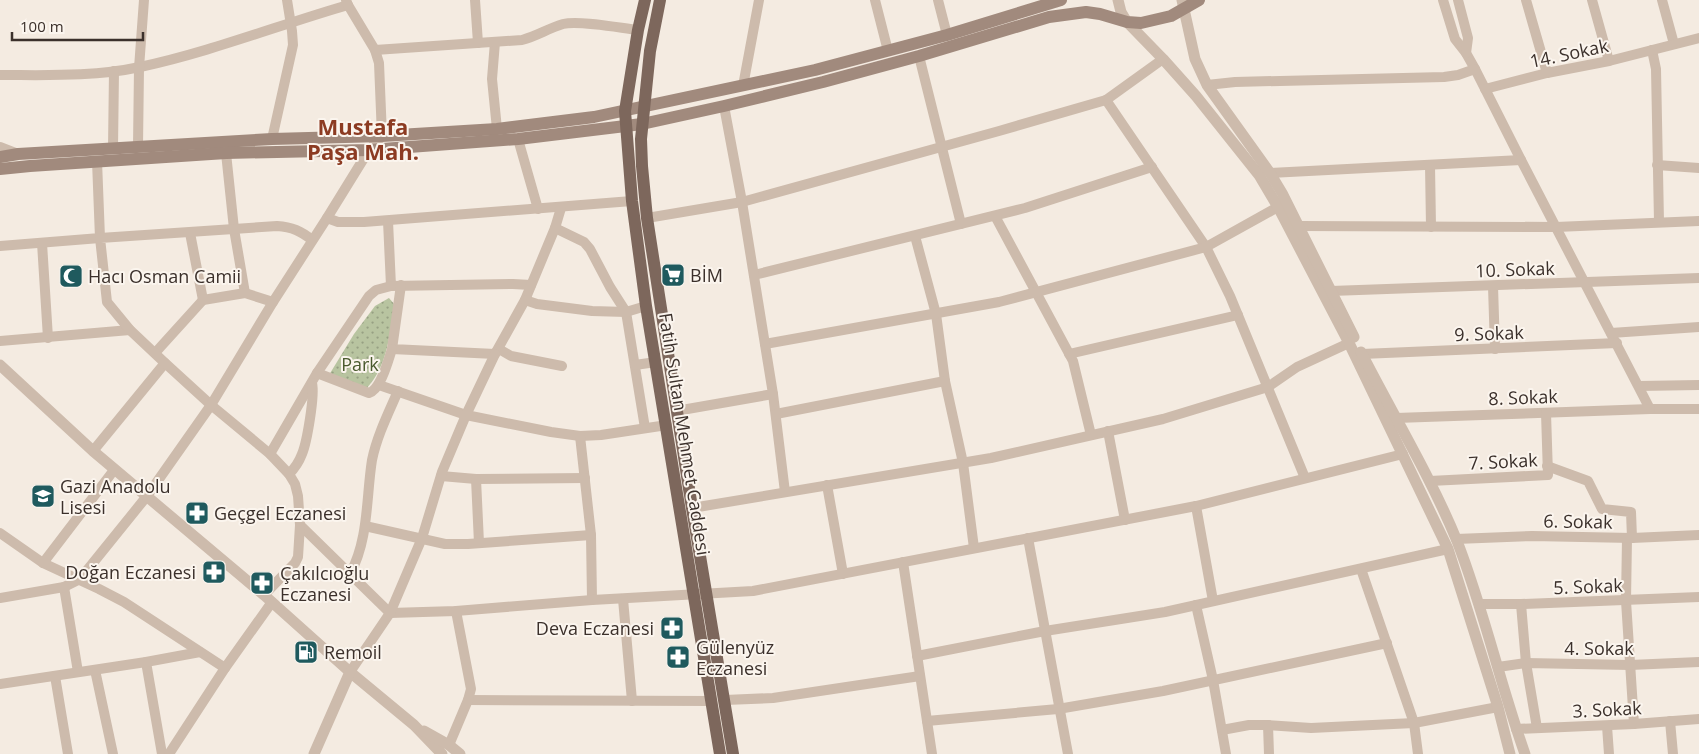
<svg xmlns="http://www.w3.org/2000/svg" width="1699" height="754" viewBox="0 0 1699 754" font-family="'Open Sans',sans-serif">
<style>
.park{fill:url(#park-dots)}
.lines{fill:none;stroke-linecap:round;stroke-linejoin:round}
.minor{stroke:#cdbbac;stroke-width:10}
.tertiary{stroke:#cdbbac;stroke-width:11}
.secondary{stroke:#a18a7d;stroke-width:12}
.primary{stroke:#7d675c;stroke-width:12}
.labels{text-anchor:middle;dominant-baseline:central;stroke-width:4;stroke-linejoin:round;paint-order:stroke}
.street-label{font-size:18px;fill:#3b302b;stroke:#fbf5ee}
.poi-label{font-size:18px;fill:#3b302b;stroke:#fbf5ee;text-anchor:start}
.park-label{font-size:18px;fill:#4a5a2e;stroke:#fbf5ee}
.district-label{font-size:22px;font-weight:bold;fill:#8c3b22;stroke:#fbf5ee}
</style>
<defs>
<pattern id="park-dots" width="8" height="8" patternUnits="userSpaceOnUse" patternTransform="scale(1.25)"><rect width="8" height="8" fill="#b8c4a0"/><path d="M2 2h.1M6 6h.1" fill="none" stroke="#97a083" stroke-width="1.8" stroke-linecap="round"/></pattern>
</defs>
<rect width="100%" height="100%" fill="#f4ebe1"/>
<path class="park" d="M389,298L395,305C389,335 388,366 366,389L329,375L354,334L375,306Z"/>
<g class="lines">
<g class="minor">
<path d="M475,0L478,43"/>
<path d="M875,0L888,51"/>
<path d="M938,0L947,35"/>
<path d="M1443,0L1455,39L1466,53L1475,69L1521,160L1650,409H1699"/>
<path d="M1458,0L1468,38L1466,53"/>
<path d="M1526,0L1547,73"/>
<path d="M1592,0L1609,61"/>
<path d="M1662,0L1674,44"/>
<path d="M495,42L492,79L497,129"/>
<path d="M375,50L522,40C537,36 549,28 563,24C579,20 620,28 638,30"/>
<path d="M1652,50L1656,69L1659,222"/>
<path d="M919,56L961,224"/>
<path d="M0,75C47,75 94,77 140,67C210,52 279,25 348,5"/>
<path d="M1207,85L1235,82L1444,77L1458,75L1475,69"/>
<path d="M743,86L759,0"/>
<path d="M1485,89L1547,73L1609,61L1699,38"/>
<path d="M1106,100L1206,247L1230,296L1305,478"/>
<path d="M272,139L293,45L292,31L287,0"/>
<path d="M518,139L538,209"/>
<path d="M138,146L139,68L144,0"/>
<path d="M0,147L18,154"/>
<path d="M113,148L114,71"/>
<path d="M226,153L234,229L245,293"/>
<path d="M1430,165L1431,227"/>
<path d="M1657,165L1699,168"/>
<path d="M1270,173L1521,160"/>
<path d="M995,216L1073,361L1091,435"/>
<path d="M327,218L338,222H364L632,201"/>
<path d="M647,218L742,202L999,131L1106,100L1163,59"/>
<path d="M388,221L391,286L513,284L531,285"/>
<path d="M1300,226L1556,227L1699,221"/>
<path d="M555,228L584,242L590,249L610,287L626,312L645,428"/>
<path d="M190,233L203,300"/>
<path d="M915,236L936,314L945,381L963,463L974,548"/>
<path d="M42,243L48,338"/>
<path d="M0,246L100,238L97,161"/>
<path d="M754,275L1025,208L1152,167"/>
<path d="M401,285L392,349L495,354L525,300L555,228L561,208"/>
<path d="M1493,286L1495,349"/>
<path d="M1331,291L1699,278"/>
<path d="M525,300L537,304L592,311L626,312L646,306"/>
<path d="M1611,333L1699,327"/>
<path d="M0,341L130,330"/>
<path d="M765,344L999,302L1206,247L1278,207"/>
<path d="M499,349L511,356L562,366"/>
<path d="M155,353L203,300L245,293L273,302"/>
<path d="M1069,354L1238,315"/>
<path d="M1362,354L1617,343"/>
<path d="M635,365L656,362"/>
<path d="M317,373L369,393C381,389 388,361 392,349"/>
<path d="M379,385L466,415L551,432L580,436L601,435L667,425"/>
<path d="M1639,386L1699,385"/>
<path d="M773,394L785,492"/>
<path d="M676,411L773,394L742,202L724,106"/>
<path d="M776,414L945,381"/>
<path d="M1396,418L1650,409"/>
<path d="M1108,431L1125,520"/>
<path d="M580,436L591,535L592,600"/>
<path d="M93,451L165,363"/>
<path d="M270,454L317,373L369,296L376,290L391,286"/>
<path d="M1547,466L1588,481L1602,509L1631,512L1632,538"/>
<path d="M289,474C295,468 299,462 302,454C307,442 315,395 312,383"/>
<path d="M441,476L476,479L585,478"/>
<path d="M476,479L479,543"/>
<path d="M1430,481L1548,475L1546,413"/>
<path d="M827,485L843,574"/>
<path d="M1196,506L1213,601"/>
<path d="M692,508L991,458L1163,419L1268,387L1297,367L1349,343"/>
<path d="M300,525L390,613L456,611L592,600L753,591L1196,506L1403,454"/>
<path d="M365,526L445,544H468L591,535"/>
<path d="M0,533L43,563L99,589L124,602L225,668"/>
<path d="M1028,538L1068,754"/>
<path d="M1627,538L1626,601L1634,724"/>
<path d="M1456,539L1532,536L1632,538L1699,535"/>
<path d="M903,562L932,754"/>
<path d="M43,563L114,470"/>
<path d="M1361,569L1414,723L1418,754"/>
<path d="M350,574C369,539 366,498 372,460C377,436 388,414 398,391"/>
<path d="M64,587L78,672"/>
<path d="M264,595L295,563L298,557L300,525L298,496L295,484L289,474L270,454L211,405L165,363L130,330L107,302L100,238L277,226C292,227 301,231 312,240"/>
<path d="M0,598L64,587L80,579L147,496L211,405L273,302L327,218L369,150L382,136L379,63L375,50L348,5L346,0"/>
<path d="M623,599L632,701"/>
<path d="M1479,604H1521L1699,597"/>
<path d="M1521,604L1526,663L1537,728"/>
<path d="M1196,605L1213,680L1226,754"/>
<path d="M917,656L1045,631L1165,612L1448,549"/>
<path d="M146,662L162,754"/>
<path d="M1498,667L1526,663L1630,665L1699,662"/>
<path d="M95,670L113,754"/>
<path d="M350,672L390,613L422,538L442,472L466,415L495,354"/>
<path d="M55,676L68,754"/>
<path d="M0,684L146,662L200,652"/>
<path d="M468,700L711,701"/>
<path d="M725,700L773,698L920,676"/>
<path d="M927,721L1058,709L1163,691L1387,643"/>
<path d="M1670,721L1673,754"/>
<path d="M1268,725L1269,754"/>
<path d="M1607,726L1609,754"/>
<path d="M1516,729L1634,724L1699,719"/>
<path d="M1222,730L1249,725H1268L1311,728L1414,723L1498,707"/>
<path d="M449,745L468,700L471,689L456,611"/>
<path d="M169,754L225,668L272,602"/>
</g>
<g class="tertiary">
<path d="M1118,0L1121,12L1127,22L1163,59L1196,96L1259,175L1278,207L1349,343L1448,549L1498,707L1510,754"/>
<path d="M1182,0L1195,59L1207,85L1270,173L1282,193L1354,337"/>
<path d="M1361,352C1393,415 1430,475 1457,541C1484,610 1500,684 1525,754"/>
<path d="M0,365L93,451L264,595L350,672L414,725L442,754"/>
<path d="M424,731L449,745L460,754"/>
<path d="M314,754L350,672"/>
</g>
<g class="secondary">
<path d="M0,157L18,154L272,139L382,136L497,129L594,117L815,70L947,35L1061,0"/>
<path d="M0,169L30,166L226,153L369,150L518,139L642,124L724,106L823,82L919,56L1049,17L1086,12L1100,14L1127,22L1141,23L1171,16L1199,0"/>
</g>
<g class="primary">
<path d="M645,0L638,30L625,111L632,201L646,306L720,754"/>
<path d="M660,0L650,51L641,139L642,166L647,218L692,508L733,754"/>
</g>
</g>
<defs>
<g id="supermarket-square" transform="scale(1.25)"><rect x="-9" y="-9" width="18" height="18" rx="4" fill="#1f5a5e" stroke="#fbf5ee"/><path d="M-6-5.5h2.5l.6 2H6L4.5 2H-2.5L-4.4-4H-6ZM-1.5 3.2a1.3 1.3 0 1 0 .1 0ZM3 3.2a1.3 1.3 0 1 0 .1 0Z" fill="#fff"/></g>
<g id="mosque-square" transform="scale(1.25)"><rect x="-9" y="-9" width="18" height="18" rx="4" fill="#1f5a5e" stroke="#fbf5ee"/><path d="M3.5-4.9A6 6 0 1 0 3.5 4.9A5 5 0 1 1 3.5-4.9Z" fill="#fff"/></g>
<g id="school-square" transform="scale(1.25)"><rect x="-9" y="-9" width="18" height="18" rx="4" fill="#1f5a5e" stroke="#fbf5ee"/><path d="M0-5L7-2L0 1L-7-2ZM-4 1L0 2.5L4 1V4Q0 6-4 4Z" fill="#fff"/></g>
<g id="pharmacy-square" transform="scale(1.25)"><rect x="-9" y="-9" width="18" height="18" rx="4" fill="#1f5a5e" stroke="#fbf5ee"/><path d="M-2-6h4v4h4v4h-4v4h-4v-4h-4v-4h4Z" fill="#fff"/></g>
<g id="fuel-square" transform="scale(1.25)"><rect x="-9" y="-9" width="18" height="18" rx="4" fill="#1f5a5e" stroke="#fbf5ee"/><path d="M-5.5-6h7V0h2V4h1.3V-2.5L3-4.5l.8-.8L6-3V5H2.5V1h-1V6h-7ZM-4.2-4.7v3.2H.2V-4.7Z" fill="#fff"/></g>
</defs>
<g fill-rule="evenodd">
<use href="#supermarket-square" x="673" y="275"/>
<use href="#mosque-square" x="71" y="276"/>
<use href="#school-square" x="43" y="496"/>
<use href="#pharmacy-square" x="197" y="513"/>
<use href="#pharmacy-square" x="214" y="572"/>
<use href="#pharmacy-square" x="262" y="583"/>
<use href="#pharmacy-square" x="672" y="628"/>
<use href="#fuel-square" x="306" y="652"/>
<use href="#pharmacy-square" x="678" y="657"/>
</g>
<g class="labels">
<g class="street-label">
<text transform="translate(1569 53) rotate(-12)">14. Sokak</text>
<text transform="translate(1515 269) rotate(-2)">10. Sokak</text>
<text transform="translate(1489 333) rotate(-2)">9. Sokak</text>
<text transform="translate(1523 397) rotate(-2)">8. Sokak</text>
<text transform="translate(685 434) rotate(81)">Fatih Sultan Mehmet Caddesi</text>
<text transform="translate(1503 461) rotate(-3)">7. Sokak</text>
<text transform="translate(1578 521) rotate(1)">6. Sokak</text>
<text transform="translate(1588 586) rotate(-2)">5. Sokak</text>
<text x="1599" y="648">4. Sokak</text>
<text transform="translate(1607 709) rotate(-3)">3. Sokak</text>
</g>
<g class="poi-label">
<text x="690" y="275">BİM</text>
<text x="88" y="276">Hacı Osman Camii</text>
<text x="60" y="486">Gazi Anadolu<tspan x="60" dy="21">Lisesi</tspan></text>
<text x="214" y="513">Geçgel Eczanesi</text>
<text x="196" y="572" text-anchor="end">Doğan Eczanesi</text>
<text x="280" y="573">Çakılcıoğlu<tspan x="280" dy="21">Eczanesi</tspan></text>
<text x="654" y="628" text-anchor="end">Deva Eczanesi</text>
<text x="696" y="647">Gülenyüz<tspan x="696" dy="21">Eczanesi</tspan></text>
<text x="324" y="652">Remoil</text>
</g>
<g class="park-label">
<text x="360" y="364">Park</text>
</g>
<g class="district-label">
<text x="363" y="126">Mustafa<tspan x="363" dy="25">Paşa Mah.</tspan></text>
</g>
</g>
<path d="M12 32v8h131v-8" fill="none" stroke="#3b302b" stroke-width="2.5"/>
<text x="20" y="32" font-size="15" fill="#3b302b" stroke="#fbf5ee" stroke-width="4" paint-order="stroke">100 m</text>
</svg>
